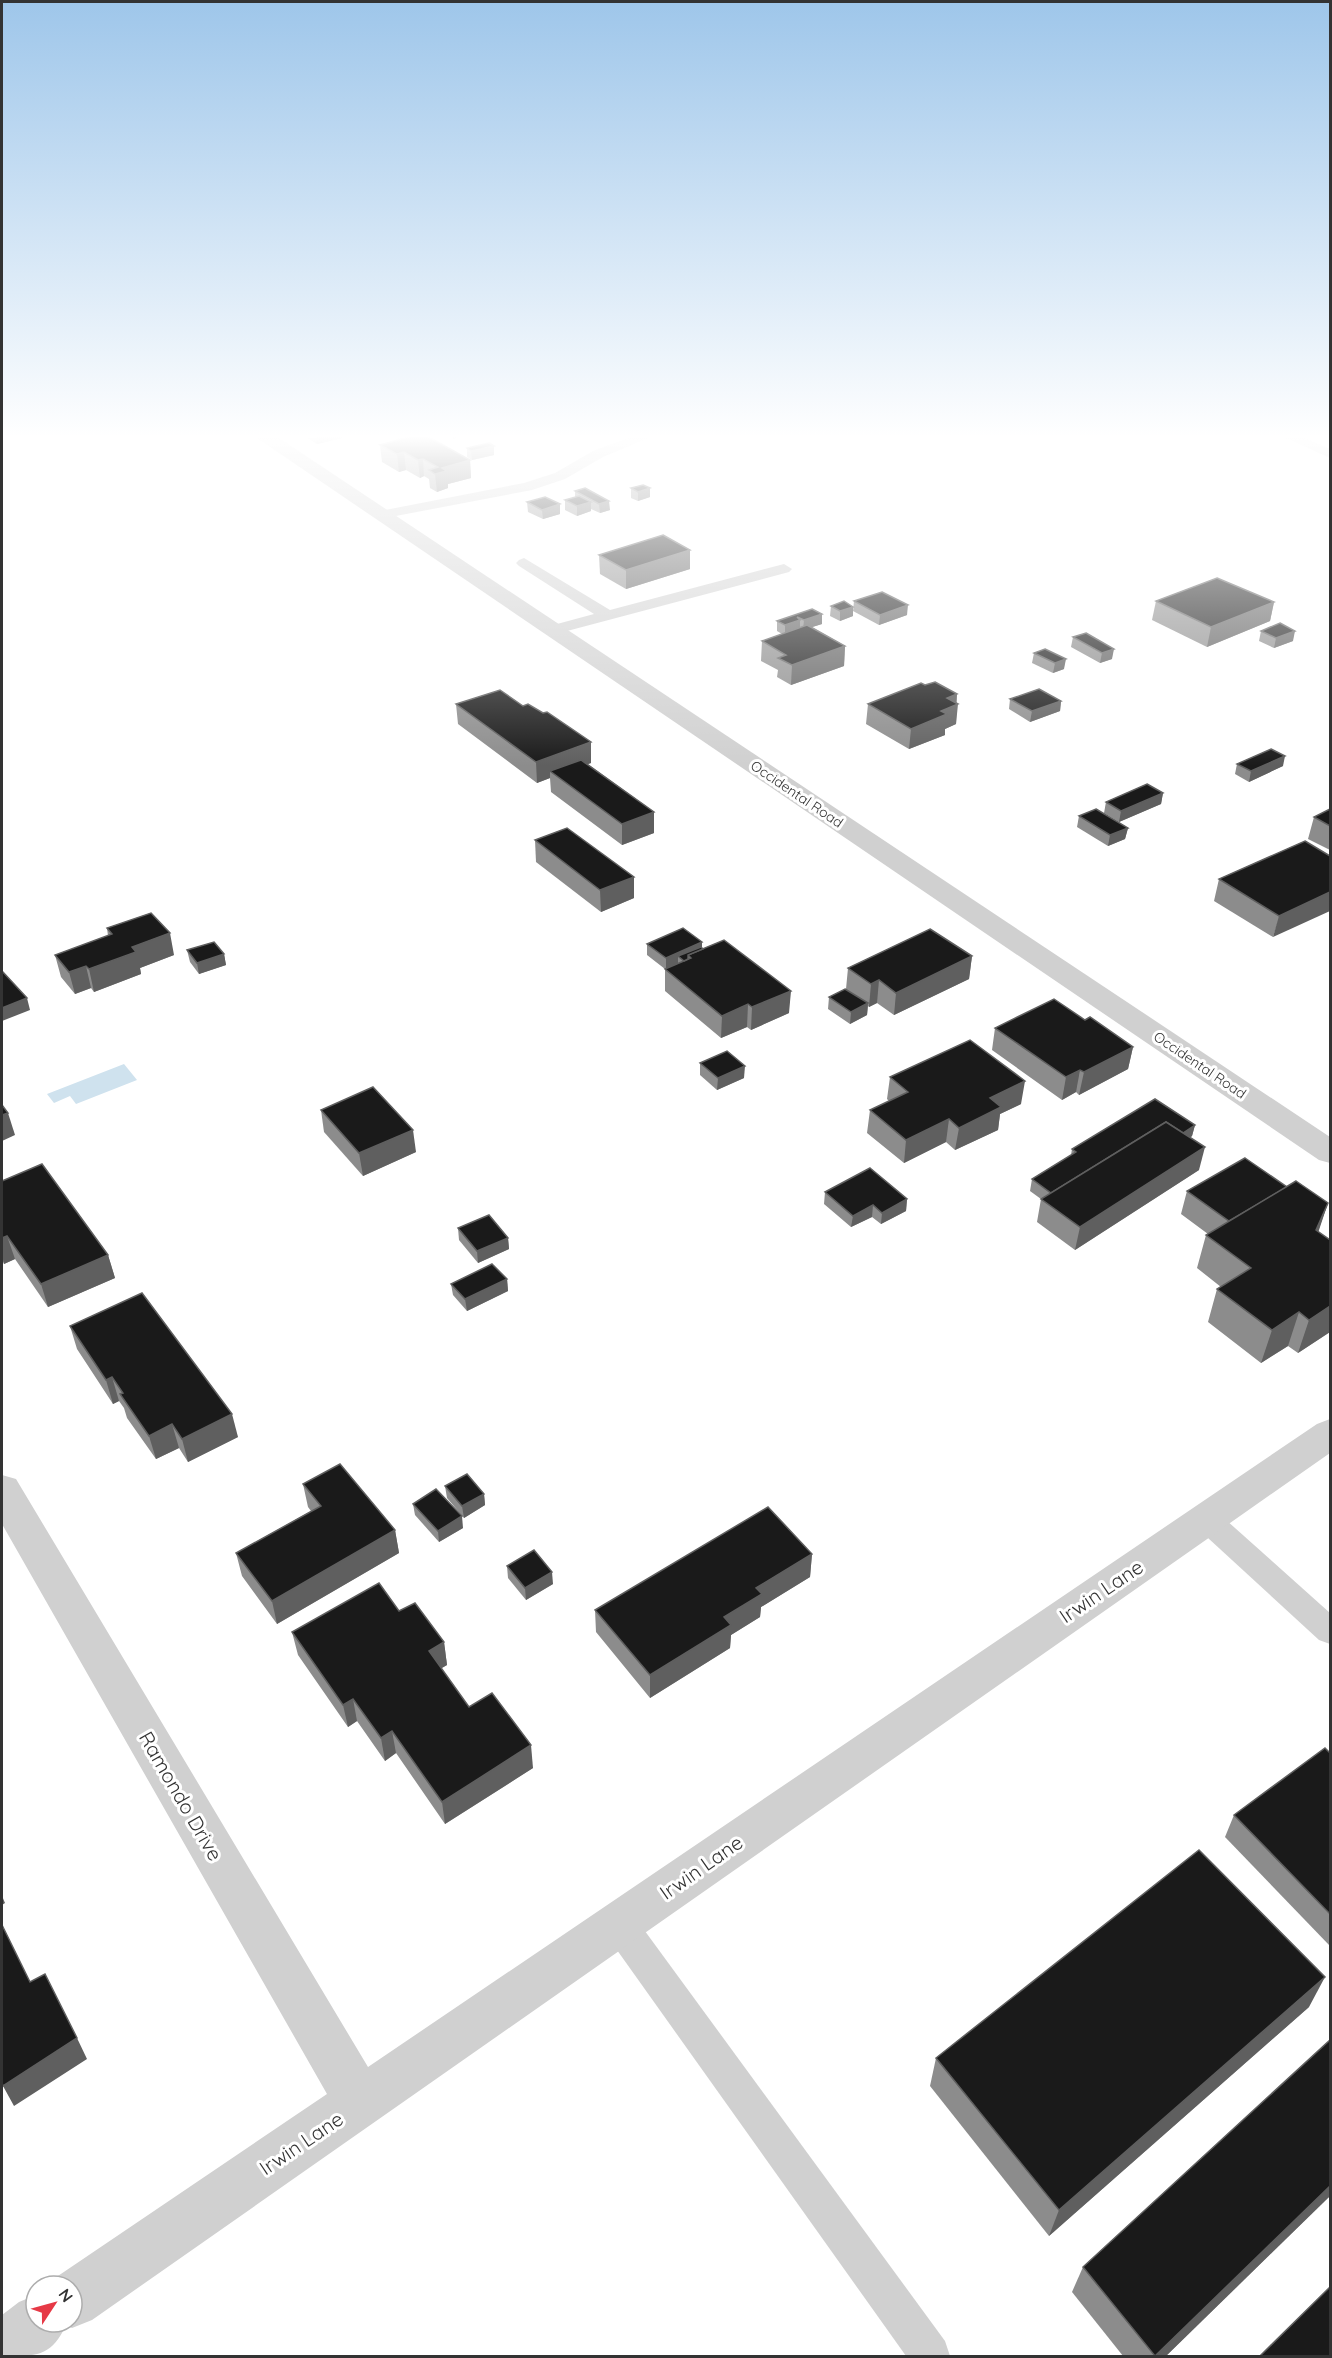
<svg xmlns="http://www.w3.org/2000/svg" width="1332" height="2358" viewBox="0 0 1332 2358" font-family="Quicksand,sans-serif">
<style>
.water{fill:#cfe2ee}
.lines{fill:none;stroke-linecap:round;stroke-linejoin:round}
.service{fill:#d0d0d0;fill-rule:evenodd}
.minor{fill:#d0d0d0;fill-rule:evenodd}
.tertiary{fill:#d0d0d0;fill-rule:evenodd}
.wall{fill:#8c8c8c}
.shaded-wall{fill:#5f5f5f}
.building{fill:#1a1a1a;stroke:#5f5f5f;stroke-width:1.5}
.labels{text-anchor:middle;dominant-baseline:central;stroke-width:6;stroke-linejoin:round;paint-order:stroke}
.far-street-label{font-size:14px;fill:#333;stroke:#fff}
.near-street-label{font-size:20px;fill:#333;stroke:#fff}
</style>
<rect width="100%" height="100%" fill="#fff"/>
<path class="water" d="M124,1064L137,1080L76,1104L70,1096L54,1103L47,1094Z"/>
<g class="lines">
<g class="service">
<path d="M634,436H653L603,457L565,479L532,490L380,519L373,515L380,511L524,483L555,473L593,451Z"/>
<path d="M1282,436H1300L1330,449V458Z"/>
<path d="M524,558L610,610L784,564L792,569L789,572L552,635L546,633L544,630L546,627L594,614L519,566L516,563L519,560Z"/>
<path d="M1206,1507L1216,1511L1330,1613V1644L1319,1640L1196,1527L1192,1519L1196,1511Z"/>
<path d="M619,1907L631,1912L945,2341L950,2356H906L607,1936L602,1924L607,1912Z"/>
</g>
<path class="minor" d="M1330,1419V1453L92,2320L72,2328L66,2325C51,2358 35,2356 2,2356V2315L19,2302L36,2295V2322H72V2286H50L52,2280L327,2094L2,1524V1475L16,1479L368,2067L1317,1424Z"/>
<path class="tertiary" d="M254,436H276L1330,1137V1163L1319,1160Z"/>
</g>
<g class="wall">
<path d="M304,436H350L317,444Z"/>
<path d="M380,445L470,460L471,478L448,484V488L437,492L430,488L429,479L424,476L420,478L406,470L399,472L382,462Z"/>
<path d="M467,448L494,455L472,460L467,457Z"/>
<path d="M585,488L610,510L600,513L591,509V511L577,516L565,510V500L575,497V491Z"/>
<path d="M631,488H650V497L638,501L631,498Z"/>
<path d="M527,502L560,514L543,519L528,512Z"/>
<path d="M599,555L690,569L626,589L600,574Z"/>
<path d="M854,601L907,615L879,625L853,611Z"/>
<path d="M1156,601L1274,602L1270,621L1207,647L1152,620Z"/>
<path d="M831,606L853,616L840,621L830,616Z"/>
<path d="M812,609L822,624L812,627L845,646L844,666L791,685L777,677L778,670L761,661L762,641L782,634L777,631V621Z"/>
<path d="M1261,631L1293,641L1274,648L1259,641Z"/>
<path d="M1073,637L1112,659L1100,663L1071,647Z"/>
<path d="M1045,649L1064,669L1053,673L1032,663L1034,653Z"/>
<path d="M925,685L957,694L956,724L945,729V735L909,749L866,724L868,704Z"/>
<path d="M1010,699L1061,701L1060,711L1030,722L1009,709Z"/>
<path d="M456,704L523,706L591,763L588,764L654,812V833L622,845L551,792L550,778L537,783L458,724Z"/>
<path d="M1237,764L1283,766L1249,782L1235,774Z"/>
<path d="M1163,793L1161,804L1119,822L1104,813L1106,802Z"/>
<path d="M1330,809V850L1308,839L1314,817Z"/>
<path d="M1079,816L1128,828L1125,839L1108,846L1077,827Z"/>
<path d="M535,840L634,877V898L601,912L536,862Z"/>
<path d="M1305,841L1273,937L1214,901L1219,879Z"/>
<path d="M107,928L174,955L140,968L141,974L94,992L91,988L75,994L61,977L55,955L108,936Z"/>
<path d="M647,944L702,948L789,1013L751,1030L747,1027L721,1038L665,991V969L647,955Z"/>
<path d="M187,950L224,954L226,965L199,974L190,962Z"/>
<path d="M972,956L969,979L894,1015L877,1003L869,1007L868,1006L867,1015L850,1024L828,1009L829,997L846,989L848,968Z"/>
<path d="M1085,1020L1133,1047L1128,1069L1079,1095L1076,1092L1062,1100L992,1050L995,1028Z"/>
<path d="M700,1063L744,1078L717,1090L700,1075Z"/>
<path d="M890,1077L1021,1104L1000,1114L998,1130L955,1150L946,1142L904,1163L867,1133L870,1110L889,1101L887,1099Z"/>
<path d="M321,1110L416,1152L363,1176L324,1132Z"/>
<path d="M1195,1125L1192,1136L1190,1138L1199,1170L1075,1250L1037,1222L1041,1199L1030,1191L1032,1179L1071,1155L1072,1149Z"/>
<path d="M2,1181L108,1255L115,1278L48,1307L15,1259L4,1264L2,1259Z"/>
<path d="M1287,1187L1328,1203L1318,1231L1330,1332L1298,1353L1288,1346L1261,1363L1208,1322L1217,1289L1221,1287L1197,1268L1206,1235L1208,1234L1181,1214L1187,1191Z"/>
<path d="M825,1192L907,1199L906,1211L881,1224L872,1217L851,1227L824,1204Z"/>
<path d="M458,1228L508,1238L509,1249L478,1263L459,1240Z"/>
<path d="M507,1279L508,1291L467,1311L453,1295L451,1284Z"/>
<path d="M70,1326L238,1437L188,1462L179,1448L156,1459L127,1418L124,1408L119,1401L113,1404L77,1349Z"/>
<path d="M303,1484L395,1530L399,1553L277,1624L242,1576L236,1553L311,1511L308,1507Z"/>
<path d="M445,1486L484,1494L485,1505L464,1518L447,1498Z"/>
<path d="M413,1504L463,1528L439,1542L415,1515Z"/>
<path d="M812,1554L810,1577L761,1607L760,1617L731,1635L730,1648L650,1698L596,1632L595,1610Z"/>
<path d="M507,1566L553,1584L526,1600L508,1578Z"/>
<path d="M399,1611L444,1642L447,1665L441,1668L469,1707L533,1768L445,1824L396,1753L385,1761L357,1721L348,1727L298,1655L292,1632Z"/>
<path d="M1330,1753V1946L1225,1837L1234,1815Z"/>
<path d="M1309,2007L1049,2236L930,2086L936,2058Z"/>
<path d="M1330,2040V2196L1166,2356H1123L1072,2292L1083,2267Z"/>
</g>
<g class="shaded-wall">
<path d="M316,436H350L317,444Z"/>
<path d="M453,436H462L453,439Z"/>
<path d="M494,446V455L472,460L471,451Z"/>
<path d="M404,452L406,470L399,472L397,454Z"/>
<path d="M423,459L424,476L420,478L418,460Z"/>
<path d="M470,460L471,478L448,484V488L437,492L435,474L442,468Z"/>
<path d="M650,488V497L638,501V492Z"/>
<path d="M609,501L610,510L600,513L599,504Z"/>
<path d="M591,502V511L577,516V506Z"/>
<path d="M560,504V514L543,519L542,510Z"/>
<path d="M690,550V569L626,589V570Z"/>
<path d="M1274,602L1270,621L1207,647L1211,627Z"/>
<path d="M908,605L907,615L879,625L880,615Z"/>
<path d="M853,607V616L840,621V611Z"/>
<path d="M822,614V624L803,630L804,620Z"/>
<path d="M800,620V630L785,635V625Z"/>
<path d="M1295,631L1293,641L1274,648L1276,638Z"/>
<path d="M845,646L844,666L791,685L792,665Z"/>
<path d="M1114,649L1112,659L1100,663L1102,653Z"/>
<path d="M1066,659L1064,669L1053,673L1055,663Z"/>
<path d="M957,694L956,705L958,704L956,724L945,729V735L909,749L911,729L941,711L947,698Z"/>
<path d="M1061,701L1060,711L1030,722L1032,711Z"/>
<path d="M591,742V763L556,775L550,771V778L537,783L536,762Z"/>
<path d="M1285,756L1283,766L1249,782L1251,771Z"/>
<path d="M1163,793L1161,804L1119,822L1121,811Z"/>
<path d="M654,812V833L622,845V824Z"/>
<path d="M1128,828L1125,839L1108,846L1110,835Z"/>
<path d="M634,877V898L601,912L600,890Z"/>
<path d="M1330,892V911L1273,937L1279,916Z"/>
<path d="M170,933L174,955L140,968L141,974L94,992L89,969L132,947Z"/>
<path d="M702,942V953L678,956V964L666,969V958Z"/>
<path d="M224,954L226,965L199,974L197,963Z"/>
<path d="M972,956L969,979L894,1015L896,993Z"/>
<path d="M86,966L91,988L75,994L69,972Z"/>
<path d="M879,980L877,1003L869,1007L871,984Z"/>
<path d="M791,991L789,1013L751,1030L752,1007Z"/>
<path d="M27,998L30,1010L2,1021V1008Z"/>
<path d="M868,1003L867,1015L850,1024L851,1012Z"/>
<path d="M748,1004L747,1027L721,1038L722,1016Z"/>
<path d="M1133,1047L1128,1069L1079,1095L1084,1072Z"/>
<path d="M745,1066L744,1078L717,1090L718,1078Z"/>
<path d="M1080,1070L1076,1092L1062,1100L1066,1077Z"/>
<path d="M1025,1081L1021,1104L1000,1114L998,1130L955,1150L959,1128L990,1098Z"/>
<path d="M8,1113L15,1135L2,1141V1115Z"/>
<path d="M949,1119L946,1142L904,1163L906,1140Z"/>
<path d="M1195,1125L1192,1136L1170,1151L1173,1139Z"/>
<path d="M413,1130L416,1152L363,1176L359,1153Z"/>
<path d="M1205,1147L1199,1170L1075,1250L1080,1227Z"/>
<path d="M907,1199L906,1211L881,1224L882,1213Z"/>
<path d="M1328,1203L1317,1236L1316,1230Z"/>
<path d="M873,1205L872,1217L851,1227L853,1216Z"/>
<path d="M7,1236L15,1259L4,1264L2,1255V1238Z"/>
<path d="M508,1238L509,1249L478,1263L477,1251Z"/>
<path d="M108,1255L115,1278L48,1307L41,1284Z"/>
<path d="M507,1279L508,1291L467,1311L465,1299Z"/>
<path d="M1330,1306V1332L1298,1353L1309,1320Z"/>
<path d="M1299,1312L1288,1346L1261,1363L1272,1330Z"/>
<path d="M112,1377L119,1401L113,1404L106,1380Z"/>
<path d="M232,1414L238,1437L188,1462L182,1439Z"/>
<path d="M172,1424L179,1448L156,1459L149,1436Z"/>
<path d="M484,1494L485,1505L464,1518L462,1506Z"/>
<path d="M462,1516L463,1528L439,1542L438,1531Z"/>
<path d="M395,1530L399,1553L277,1624L272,1601Z"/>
<path d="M812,1554L810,1577L761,1607L760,1617L731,1635L730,1648L650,1698V1675L724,1617L756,1588Z"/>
<path d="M552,1572L553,1584L526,1600L525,1588Z"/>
<path d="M444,1642L447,1665L432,1674L429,1651Z"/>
<path d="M353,1699L357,1721L348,1727L343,1705Z"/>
<path d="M392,1731L396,1753L385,1761L381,1738Z"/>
<path d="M531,1745L533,1768L445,1824L442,1802Z"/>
<path d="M2,1896L5,1903L2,1905Z"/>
<path d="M1325,1977L1309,2007L1049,2236L1059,2210Z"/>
<path d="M77,2038L87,2059L14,2106L3,2086L2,2087V2082Z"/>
<path d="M1330,2186V2196L1166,2356H1155Z"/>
</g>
<g class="building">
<path d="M412,436H427L470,460L442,468L447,471L435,474L429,470L438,467L423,459L418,460L404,452L397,454L380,445Z"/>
<path d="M489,443L494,446L471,451L467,448Z"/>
<path d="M643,485L650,488L638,492L631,488Z"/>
<path d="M585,488L609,501L599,504L575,491Z"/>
<path d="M579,496L591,502L577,506L565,500Z"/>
<path d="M545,497L560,504L542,510L527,502Z"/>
<path d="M663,535L690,550L626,570L599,555Z"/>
<path d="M1217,578L1274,602L1211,627L1156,601Z"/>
<path d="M882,592L908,605L880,615L854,601Z"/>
<path d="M844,601L853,607L840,611L831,606Z"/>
<path d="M812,609L822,614L804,620L797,617L800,620L785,625L777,621Z"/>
<path d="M1280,623L1295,631L1276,638L1261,631Z"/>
<path d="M807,625L845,646L792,665L778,658L786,655L762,641Z"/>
<path d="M1086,633L1114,649L1102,653L1073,637Z"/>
<path d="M1045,649L1066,659L1055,663L1034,653Z"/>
<path d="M935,682L957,694L947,698L958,704L941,711L947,714L911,729L868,704L921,683L925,685Z"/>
<path d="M1039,689L1061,701L1032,711L1010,699Z"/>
<path d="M500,690L523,706L528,704L543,713L547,712L591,742L536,762L456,704Z"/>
<path d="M1271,749L1285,756L1251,771L1237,764Z"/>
<path d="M581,760L654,812L622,824L550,771Z"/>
<path d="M1147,784L1163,793L1121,811L1106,802Z"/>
<path d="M1096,809L1128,828L1110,835L1079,816Z"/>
<path d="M1330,809V826L1314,817Z"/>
<path d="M567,828L634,877L600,890L535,840Z"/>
<path d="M1305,841L1330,856V892L1279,916L1219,879Z"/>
<path d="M151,913L170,933L132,947L136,952L89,969L86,966L69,972L55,955L112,934L107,928Z"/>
<path d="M683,928L702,942L666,958L647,944Z"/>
<path d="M930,929L972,956L896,993L879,980L871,984L848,968Z"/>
<path d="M724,940L791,991L752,1007L748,1004L722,1016L665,969L691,958L688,955Z"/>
<path d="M214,942L224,954L197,963L187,950Z"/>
<path d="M701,947L703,949L688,955V959L684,961L678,956Z"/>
<path d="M2,971L27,998L2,1008Z"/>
<path d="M845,989L868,1003L851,1012L829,997Z"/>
<path d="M1054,999L1085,1020L1090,1017L1133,1047L1084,1072L1080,1070L1066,1077L995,1028Z"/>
<path d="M970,1040L1025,1081L990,1098L1001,1107L959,1128L949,1119L906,1140L870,1110L908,1092L890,1077Z"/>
<path d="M727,1051L745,1066L718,1078L700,1063Z"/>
<path d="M373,1087L413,1130L359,1153L321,1110Z"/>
<path d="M1155,1099L1195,1125L1183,1133L1166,1122L1051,1193L1032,1179L1076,1152L1072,1149Z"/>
<path d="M2,1105L8,1113L2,1115Z"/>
<path d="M1166,1122L1205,1147L1080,1227L1041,1199Z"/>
<path d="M1245,1158L1287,1187L1229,1221L1187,1191Z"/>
<path d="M42,1164L108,1255L41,1284L7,1236L2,1238V1181Z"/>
<path d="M870,1168L907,1199L882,1213L873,1205L853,1216L825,1192Z"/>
<path d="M1296,1181L1328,1203L1316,1230L1330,1240V1306L1309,1320L1299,1312L1272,1330L1217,1289L1251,1268L1206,1235Z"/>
<path d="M489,1215L508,1238L477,1251L458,1228Z"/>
<path d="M492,1264L507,1279L465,1299L451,1284Z"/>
<path d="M142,1293L232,1414L182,1439L172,1424L149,1436L120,1394L123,1393L112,1377L106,1380L70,1326Z"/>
<path d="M340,1464L395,1530L272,1601L236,1553L321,1506L303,1484Z"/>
<path d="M467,1474L484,1494L462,1506L445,1486Z"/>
<path d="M436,1489L462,1516L438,1531L413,1504Z"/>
<path d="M768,1507L812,1554L756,1588L762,1594L724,1617L731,1625L650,1675L595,1610Z"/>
<path d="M534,1550L552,1572L525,1588L507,1566Z"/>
<path d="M379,1583L399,1611L415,1603L444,1642L429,1651L469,1707L492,1693L531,1745L442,1802L392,1731L381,1738L353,1699L343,1705L292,1632Z"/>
<path d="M1325,1748L1330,1753V1914L1234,1815Z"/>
<path d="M1199,1850L1325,1977L1059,2210L936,2058Z"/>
<path d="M2,1925L30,1982L45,1974L77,2038L3,2086L2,2083Z"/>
<path d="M1330,2040V2186L1155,2356L1083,2267Z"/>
<path d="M1330,2287V2356H1260Z"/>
</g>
<linearGradient id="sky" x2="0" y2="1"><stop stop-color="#9ec6ea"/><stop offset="0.57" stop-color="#fff"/><stop offset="1" stop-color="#fff" stop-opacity="0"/></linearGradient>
<rect width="1332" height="766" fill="url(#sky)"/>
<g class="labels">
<g class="far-street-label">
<text transform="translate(797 794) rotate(34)">Occidental Road</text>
<text transform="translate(1200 1065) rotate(34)">Occidental Road</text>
</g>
<g class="near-street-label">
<text transform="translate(1101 1591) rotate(-34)">Irwin Lane</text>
<text transform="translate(181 1796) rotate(60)">Ramondo Drive</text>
<text transform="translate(701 1867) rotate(-35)">Irwin Lane</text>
<text transform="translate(301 2143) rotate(-34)">Irwin Lane</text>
</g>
</g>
<rect width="1332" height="2358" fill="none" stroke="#333333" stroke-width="6"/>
<g transform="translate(54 2304) rotate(54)"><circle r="28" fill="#ffffff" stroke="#adadad" stroke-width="1.5"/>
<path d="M0-4.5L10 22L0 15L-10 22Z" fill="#e63946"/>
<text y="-9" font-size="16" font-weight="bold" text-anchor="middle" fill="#333333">N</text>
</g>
</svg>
